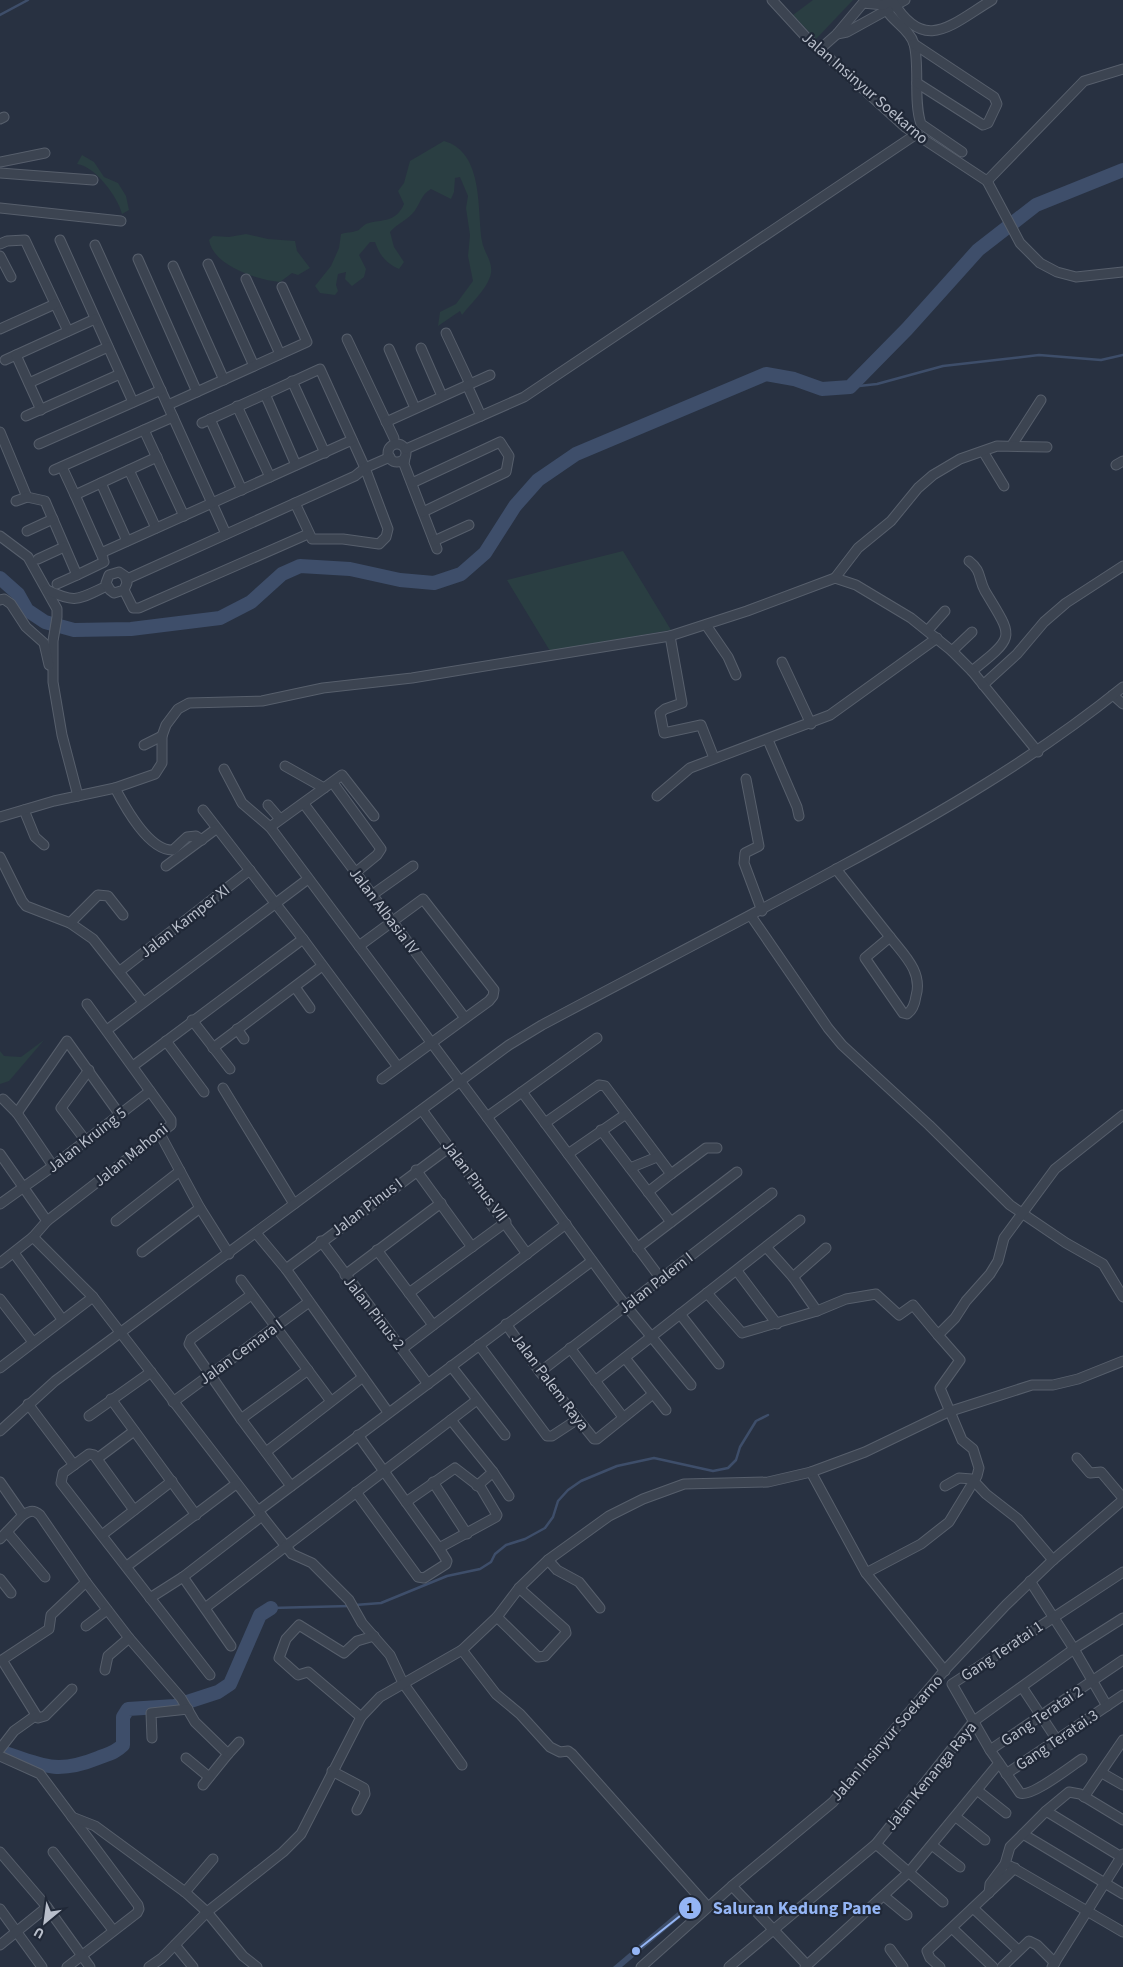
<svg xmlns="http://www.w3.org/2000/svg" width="1123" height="1967" viewBox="0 0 1123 1967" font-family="'Source Sans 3',sans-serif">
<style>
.green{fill:#2a3e42}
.water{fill:#3e4e6a}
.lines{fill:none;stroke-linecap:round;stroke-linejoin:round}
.stream{stroke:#3e4e6a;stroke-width:2.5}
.river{stroke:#3e4e6a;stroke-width:14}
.street-casing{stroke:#575f6c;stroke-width:11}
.street{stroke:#3c4451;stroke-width:9}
.labels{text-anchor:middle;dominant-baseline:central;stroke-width:4.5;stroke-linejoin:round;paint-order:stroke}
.street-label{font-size:16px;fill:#b9bfcb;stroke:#202837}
.leader{fill:none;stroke:#94b5f5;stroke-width:2}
.callout-dot{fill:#94b5f5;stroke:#202837;stroke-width:2}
.mark-label{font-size:15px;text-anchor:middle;font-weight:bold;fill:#111}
.callout-label{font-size:18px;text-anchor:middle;font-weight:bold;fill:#94b5f5;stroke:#202837;stroke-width:4.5;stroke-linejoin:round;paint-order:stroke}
</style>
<rect width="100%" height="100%" fill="#283141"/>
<g class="green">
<path d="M813,0H853L816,39L793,15Z"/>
<path d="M444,141C484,152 477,210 482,241C484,254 495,263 490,277C485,291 471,303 462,315L460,311L438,326L440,312L456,304L473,281L468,256L470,235L466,208L468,196L460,177L455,178L454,192L451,199L431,189C420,195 420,206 412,214C405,221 397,224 390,232L394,247L404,262L399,269C386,263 380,256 375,242H370L359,255L366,269L364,277L352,286L345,279L346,272L338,274L336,285L338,291L335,295L320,293L315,286L331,266L339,248L341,234C346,232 351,233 356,231C361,230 363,224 369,223C385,219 396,222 404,204L398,191L404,183L410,161Z"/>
<path d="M82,155L94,162L104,177L118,183L126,196L129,210L122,214C118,197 95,166 77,164Z"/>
<path d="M246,234L268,239L295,241L297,251L310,268L298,275L292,273L280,282C258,280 213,266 209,240L213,236L229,237Z"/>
<path d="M623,551L671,630L550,651L507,580Z"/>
<path d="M44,1040L9,1081L0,1084V1051L4,1056L21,1057Z"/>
</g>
<path class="water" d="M679,1911L683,1915L622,1967H613Z"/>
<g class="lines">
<g class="stream">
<path d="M0,15L28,0"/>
<path d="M850,387L877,384L943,366L1039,355L1101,360L1123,355"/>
<path d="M355,1605L381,1603L447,1576L480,1569L491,1562L495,1554L506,1545L525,1539L545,1528L553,1517L558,1501L568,1490L581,1481L617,1466L654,1458L713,1471L728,1468L736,1460L740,1447L756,1421L768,1415"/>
<path d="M271,1608L350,1606"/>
</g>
<g class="river">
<path d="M0,578L18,594L27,610L45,622L74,630L131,629L220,618L251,602L282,574L300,566L350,569L400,580L434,583L461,574L485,553L515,506L538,480L576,454L766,374L794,379L822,389L850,387L907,329L978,250L1036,205L1123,170"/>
<path d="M0,1751C41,1765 56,1775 98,1758C108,1754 115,1753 123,1745V1717L128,1709L175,1706L218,1692L230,1684L260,1615L271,1608"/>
</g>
<g class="street-casing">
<g id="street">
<path d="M772,0L806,37L905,127L987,181L1020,243L1040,263L1057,272L1076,277L1123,272"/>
<path d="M884,1C885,19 909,26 914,44C920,66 913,101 921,124L962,152"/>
<path d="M837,34L847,32L905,0"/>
<path d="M914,44L994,97L997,104L988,123L983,125L917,83"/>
<path d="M820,49L837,34L863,3L884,5L892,0C924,55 952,24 992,0"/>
<path d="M0,119L4,117"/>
<path d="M0,162L45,153"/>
<path d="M0,173L93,180"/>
<path d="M987,181L1084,81L1123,69"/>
<path d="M0,208L121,221"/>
<path d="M60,240L133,402"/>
<path d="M0,244L7,241L25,240L68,331"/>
<path d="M95,245L226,534"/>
<path d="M0,256L11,277"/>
<path d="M138,259L197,392"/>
<path d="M208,264L254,366"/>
<path d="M173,266L224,380"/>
<path d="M246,279L280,354"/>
<path d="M0,329L55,304"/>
<path d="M446,333L470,384"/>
<path d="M347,339L394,438"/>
<path d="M421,348L442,396"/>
<path d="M389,349L415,408"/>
<path d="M5,360L16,355"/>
<path d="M292,381L325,453"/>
<path d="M29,383L108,347"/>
<path d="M467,385L481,416"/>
<path d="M265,394L296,465"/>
<path d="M168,405L307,342L282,287"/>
<path d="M237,406L270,477"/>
<path d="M41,410L16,355L95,319"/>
<path d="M26,416L120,374"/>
<path d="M210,419L242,490"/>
<path d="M386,422L490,375"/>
<path d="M202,423L320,369L365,468L388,529L386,537L379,544L343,539H312L295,503"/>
<path d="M144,430L184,516"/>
<path d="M0,432L27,497L45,501L77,575L104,562"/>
<path d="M39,444L161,390"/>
<circle cx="397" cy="453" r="9"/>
<path d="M1012,445L1041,400"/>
<path d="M406,449L524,397L915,135"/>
<path d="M984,453L1004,486"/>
<path d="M405,458L404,464L437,549"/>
<path d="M1116,465L1123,461"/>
<path d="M62,467L75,495"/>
<path d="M54,470L173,417"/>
<path d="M129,470L156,528"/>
<path d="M101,483L127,541"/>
<path d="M412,483L500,442L509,456L506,472L423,512"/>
<path d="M16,501L27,497"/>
<path d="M27,531L53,519"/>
<path d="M0,536L28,557L57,609V617L53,641V682L62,735L78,796"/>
<path d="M434,541L469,525"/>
<path d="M101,553L352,440"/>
<path d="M103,558L75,495L157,457"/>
<path d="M38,559L64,547"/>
<path d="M969,561C982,571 978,578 985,591C1013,638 1017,635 972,671"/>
<path d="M835,578L858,548L891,521L918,488L933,475L960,459L997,446L1047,447"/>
<path d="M127,579L355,476L365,468L390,457"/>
<path d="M57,584L77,575"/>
<path d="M47,590C77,604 78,599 107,586"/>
<path d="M124,590L114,593L110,590L106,583L109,575L119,572L125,576L127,583L124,590L133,608H139L308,534"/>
<path d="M0,600L4,599L11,604L26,627L44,643L49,665"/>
<path d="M706,625L728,657L736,675"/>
<path d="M928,630L945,611"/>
<path d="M670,636L682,703L665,709L660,713L664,733L701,725L714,758"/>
<path d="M952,651L972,632"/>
<path d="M782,662L811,724"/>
<path d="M983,685L1017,654L1044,622L1066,603L1123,566"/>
<path d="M1113,695L1123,704"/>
<path d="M768,740L797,807L799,816"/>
<path d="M144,745L162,736"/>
<path d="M285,766L324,788"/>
<path d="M224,769L242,803L270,827L487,1117L618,1296L691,1385"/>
<path d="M746,779L759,846L745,853L744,863L762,911"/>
<path d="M333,783L381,849L377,855L355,873"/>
<path d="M115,788C125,807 149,851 173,850L187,837L196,836L202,840"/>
<path d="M657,796L690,768L830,715L937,638"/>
<path d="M304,804L465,1018"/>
<path d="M268,805L280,819"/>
<path d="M24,810L35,837L44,845"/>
<path d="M203,810L303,939L398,1067"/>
<path d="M0,817L54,801L115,788L155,774L162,763V736L166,725L178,709L189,703L262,701L323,688L412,678L670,636L747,611L835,578L856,585L911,618L952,651L972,671L1038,752"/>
<path d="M270,827L342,775L374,816"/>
<path d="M0,857L22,901L26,906L70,923L93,939L143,1002"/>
<path d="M166,866L216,829"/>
<path d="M836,869L890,937"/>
<path d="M372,895L413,866"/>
<path d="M751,916L828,1028L842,1045L929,1125L1010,1205L1066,1243L1103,1264L1123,1297"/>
<path d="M70,923L98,895L108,896L123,915"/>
<path d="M890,937C904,955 923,972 916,996C915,1003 913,1010 907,1014L903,1013L865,958Z"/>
<path d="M359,946L423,899L494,990L493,996L489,1001L382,1079"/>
<path d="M120,971L250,870"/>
<path d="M295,987L310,1008"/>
<path d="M192,1020L230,1069"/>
<path d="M237,1029L244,1039"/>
<path d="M107,1030L308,879"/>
<path d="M166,1041L204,1092"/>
<path d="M213,1048L322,966"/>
<path d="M133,1066L303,939"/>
<path d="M223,1088L294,1204"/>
<path d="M522,1092L661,1279"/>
<path d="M3,1099L17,1113L53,1166"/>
<path d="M422,1110L527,1254"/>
<path d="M17,1113L67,1041L120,1115"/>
<path d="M487,1117L597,1038"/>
<path d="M545,1123L599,1085L605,1086L671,1174L648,1192"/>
<path d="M601,1130L671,1222"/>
<path d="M160,1134L200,1208L229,1254"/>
<path d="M86,1141L61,1108L89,1070"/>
<path d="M0,1154L47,1221L33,1237L0,1263"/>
<path d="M568,1154L626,1114"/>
<path d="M630,1168L657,1157"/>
<path d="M416,1170L472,1247"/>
<path d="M671,1174L706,1148H717"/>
<path d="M0,1204L49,1169L150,1091"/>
<path d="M47,1221L171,1125V1120L87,1004"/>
<path d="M116,1221L180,1171"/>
<path d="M256,1233L286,1269L388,1412"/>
<path d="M33,1237L93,1297L262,1516L183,1577L150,1598"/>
<path d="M321,1241L428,1384"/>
<path d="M637,1248L737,1172"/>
<path d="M767,1248L793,1277L817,1311"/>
<path d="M377,1250L433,1325"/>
<path d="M142,1252L200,1208"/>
<path d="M14,1253L62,1319"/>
<path d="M286,1269L450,1147"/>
<path d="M737,1271L777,1324"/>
<path d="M345,1275L441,1203"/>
<path d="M793,1277L826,1248"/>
<path d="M241,1280L330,1400"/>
<path d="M409,1293L506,1222"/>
<path d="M707,1293L742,1333L817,1311L846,1299L876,1294L899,1315L913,1305L938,1335L955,1318L966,1301L990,1274L998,1261L1004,1238L1055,1169L1123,1115"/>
<path d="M251,1295L191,1339L189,1344L241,1419L291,1486"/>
<path d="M0,1299L33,1342"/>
<path d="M680,1314L719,1364"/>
<path d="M506,1324L540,1372L594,1439H597L653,1394"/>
<path d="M479,1345L547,1436H552L578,1419"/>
<path d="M570,1348L623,1417"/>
<path d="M402,1349L566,1224"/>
<path d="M625,1358L666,1410"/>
<path d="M451,1366L505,1435"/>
<path d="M0,1368L93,1297"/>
<path d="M540,1372L772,1193"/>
<path d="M595,1381L800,1220"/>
<path d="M111,1399L196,1515"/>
<path d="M173,1402L309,1302"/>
<path d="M28,1404L74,1465"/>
<path d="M89,1416L151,1372"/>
<path d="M241,1419L308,1370"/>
<path d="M451,1420L493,1472L477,1486"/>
<path d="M0,1431L55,1381L509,1045L542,1025C641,972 741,921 840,867C939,814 1035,758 1123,687"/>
<path d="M266,1452L363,1377"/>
<path d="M98,1458L134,1431"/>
<path d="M1077,1458L1090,1473L1101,1472L1123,1498"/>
<path d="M493,1472L509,1496"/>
<path d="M811,1472L866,1573L945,1671"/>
<path d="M0,1482L23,1515C31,1510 34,1510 40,1515L86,1582L129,1638L181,1698L195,1722L228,1754L203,1785"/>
<path d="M433,1482L467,1534"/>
<path d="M945,1486L959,1478L972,1479L986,1494L1018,1519L1053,1560"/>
<path d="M356,1492L418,1577L424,1578L446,1564L447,1561L439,1548L358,1435"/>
<path d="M406,1502L455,1468L481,1488L497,1515L496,1517L439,1548"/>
<path d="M134,1510L94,1455L89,1454L63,1473L61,1483L210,1675"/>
<path d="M258,1511L592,1261"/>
<path d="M262,1516L292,1554L312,1563L349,1600L362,1623L390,1655L403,1683L462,1765"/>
<path d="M7,1532L45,1577"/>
<path d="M102,1535L172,1481"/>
<path d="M0,1539L23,1515"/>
<path d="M548,1560L557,1570L579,1582L600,1608"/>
<path d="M127,1566L236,1484"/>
<path d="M866,1573L921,1544L949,1522L977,1476L979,1468L973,1449L962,1440L940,1388L960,1360L938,1335"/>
<path d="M183,1577L231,1646"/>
<path d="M0,1579L11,1593"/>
<path d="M1030,1581L1074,1649L1107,1706"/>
<path d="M205,1608L477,1400"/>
<path d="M497,1617L538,1657L545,1656L566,1633L565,1629L519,1588"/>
<path d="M86,1626L107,1610"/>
<path d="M462,1650L496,1694L520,1714L550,1747L560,1752L568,1751L572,1754L708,1907"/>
<path d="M105,1670L108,1656L129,1638"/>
<path d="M1022,1687L1057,1740"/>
<path d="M72,1689L45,1716L38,1718L2,1660L49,1629L51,1615L86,1582"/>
<path d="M361,1717L308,1672L298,1675L279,1658L286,1639L299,1625L344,1653L357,1641L374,1636"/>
<path d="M152,1738L151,1713L188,1709"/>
<path d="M0,1749L14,1731L35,1716"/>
<path d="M990,1750L1123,1660"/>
<path d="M228,1754L239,1742"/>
<path d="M0,1756L40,1774L138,1905L139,1909L137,1913L67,1967"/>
<path d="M186,1758L209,1777"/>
<path d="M1082,1759C1071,1766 1031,1798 1020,1793L990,1750L952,1684L1123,1572"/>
<path d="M332,1771L364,1788L365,1794L357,1810"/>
<path d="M1102,1773L1123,1785"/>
<path d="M1006,1774L1123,1695"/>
<path d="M977,1790L1006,1813"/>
<path d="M1084,1797L1123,1740"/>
<path d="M1046,1811L1123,1858"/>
<path d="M72,1817L95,1826L185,1892L207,1912L243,1956L257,1967"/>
<path d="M956,1817L985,1840"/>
<path d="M1023,1834L1123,1894"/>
<path d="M876,1844L943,1902"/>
<path d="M933,1846L960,1867"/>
<path d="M0,1852L47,1907"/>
<path d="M53,1852L113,1930"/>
<path d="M1010,1866L1123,1932"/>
<path d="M732,1886L807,1965"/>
<path d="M185,1892L213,1859"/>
<path d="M989,1893L990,1884L1005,1864L1010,1847L1046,1811L1069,1792L1080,1794L1123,1820"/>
<path d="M884,1896L907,1915"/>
<path d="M973,1908L1018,1950"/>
<path d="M0,1909L42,1967"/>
<path d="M953,1929L993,1967"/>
<path d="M0,1945L47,1907L90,1967"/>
<path d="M175,1945L193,1967"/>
<path d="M890,1949L903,1967"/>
<path d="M149,1967L162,1958L207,1912L283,1852L301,1834L361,1717L380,1697L462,1650L497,1617L519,1588L548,1560L609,1516L643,1499L684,1484L768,1482L811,1472L865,1452L948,1412L1032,1385H1053L1078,1379L1123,1361"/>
<path d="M641,1967L732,1886L833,1802L944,1671L1006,1605L1053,1560L1123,1500"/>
<path d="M729,1967L876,1844L974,1721L1074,1649L1123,1618"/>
<path d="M805,1967L909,1872L999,1763"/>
<path d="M940,1967L930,1958L927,1951L1015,1868"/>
<path d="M1002,1967L1029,1941L1037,1945L1055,1963"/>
<path d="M1052,1967L1123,1854"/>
</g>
</g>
<use href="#street" class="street"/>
</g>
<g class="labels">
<g class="street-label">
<text transform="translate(865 88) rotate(41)">Jalan Insinyur Soekarno</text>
<text transform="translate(384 911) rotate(53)">Jalan Albasia lV</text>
<text transform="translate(185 921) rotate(-38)">Jalan Kamper XI</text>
<text transform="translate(87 1140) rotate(-38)">Jalan Kruing 5</text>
<text transform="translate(131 1155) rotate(-39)">Jalan Mahoni</text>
<text transform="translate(475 1181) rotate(53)">Jalan Pinus VII</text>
<text transform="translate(367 1207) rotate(-37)">Jalan Pinus I</text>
<text transform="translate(656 1283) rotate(-38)">Jalan Palem I</text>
<text transform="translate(374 1313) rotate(52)">Jalan Pinus 2</text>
<text transform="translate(241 1352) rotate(-36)">Jalan Cemara I</text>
<text transform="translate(550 1382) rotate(53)">Jalan Palem Raya</text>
<text transform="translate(1002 1651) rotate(-34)">Gang Teratai 1</text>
<text transform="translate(1042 1716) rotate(-34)">Gang Teratai 2</text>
<text transform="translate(887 1738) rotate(-49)">Jalan Insinyur Soekarno</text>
<text transform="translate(1057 1740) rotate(-34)">Gang Teratai.3</text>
<text transform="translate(931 1776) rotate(-51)">Jalan Kenanga Raya</text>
</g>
</g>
<path class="leader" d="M636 1951L690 1908"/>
<g class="callout-dot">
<circle cx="636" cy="1951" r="5"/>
<circle cx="690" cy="1908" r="12"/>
</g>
<g class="mark-label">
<text x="690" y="1913">1</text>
</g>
<g class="callout-label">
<text x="797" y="1914">Saluran Kedung Pane</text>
</g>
<g transform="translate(45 1922) rotate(209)" stroke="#202837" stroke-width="4" paint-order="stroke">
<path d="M0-4L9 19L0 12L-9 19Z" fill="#b9bfcb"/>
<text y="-8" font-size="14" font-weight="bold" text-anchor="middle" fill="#b9bfcb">U</text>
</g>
</svg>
